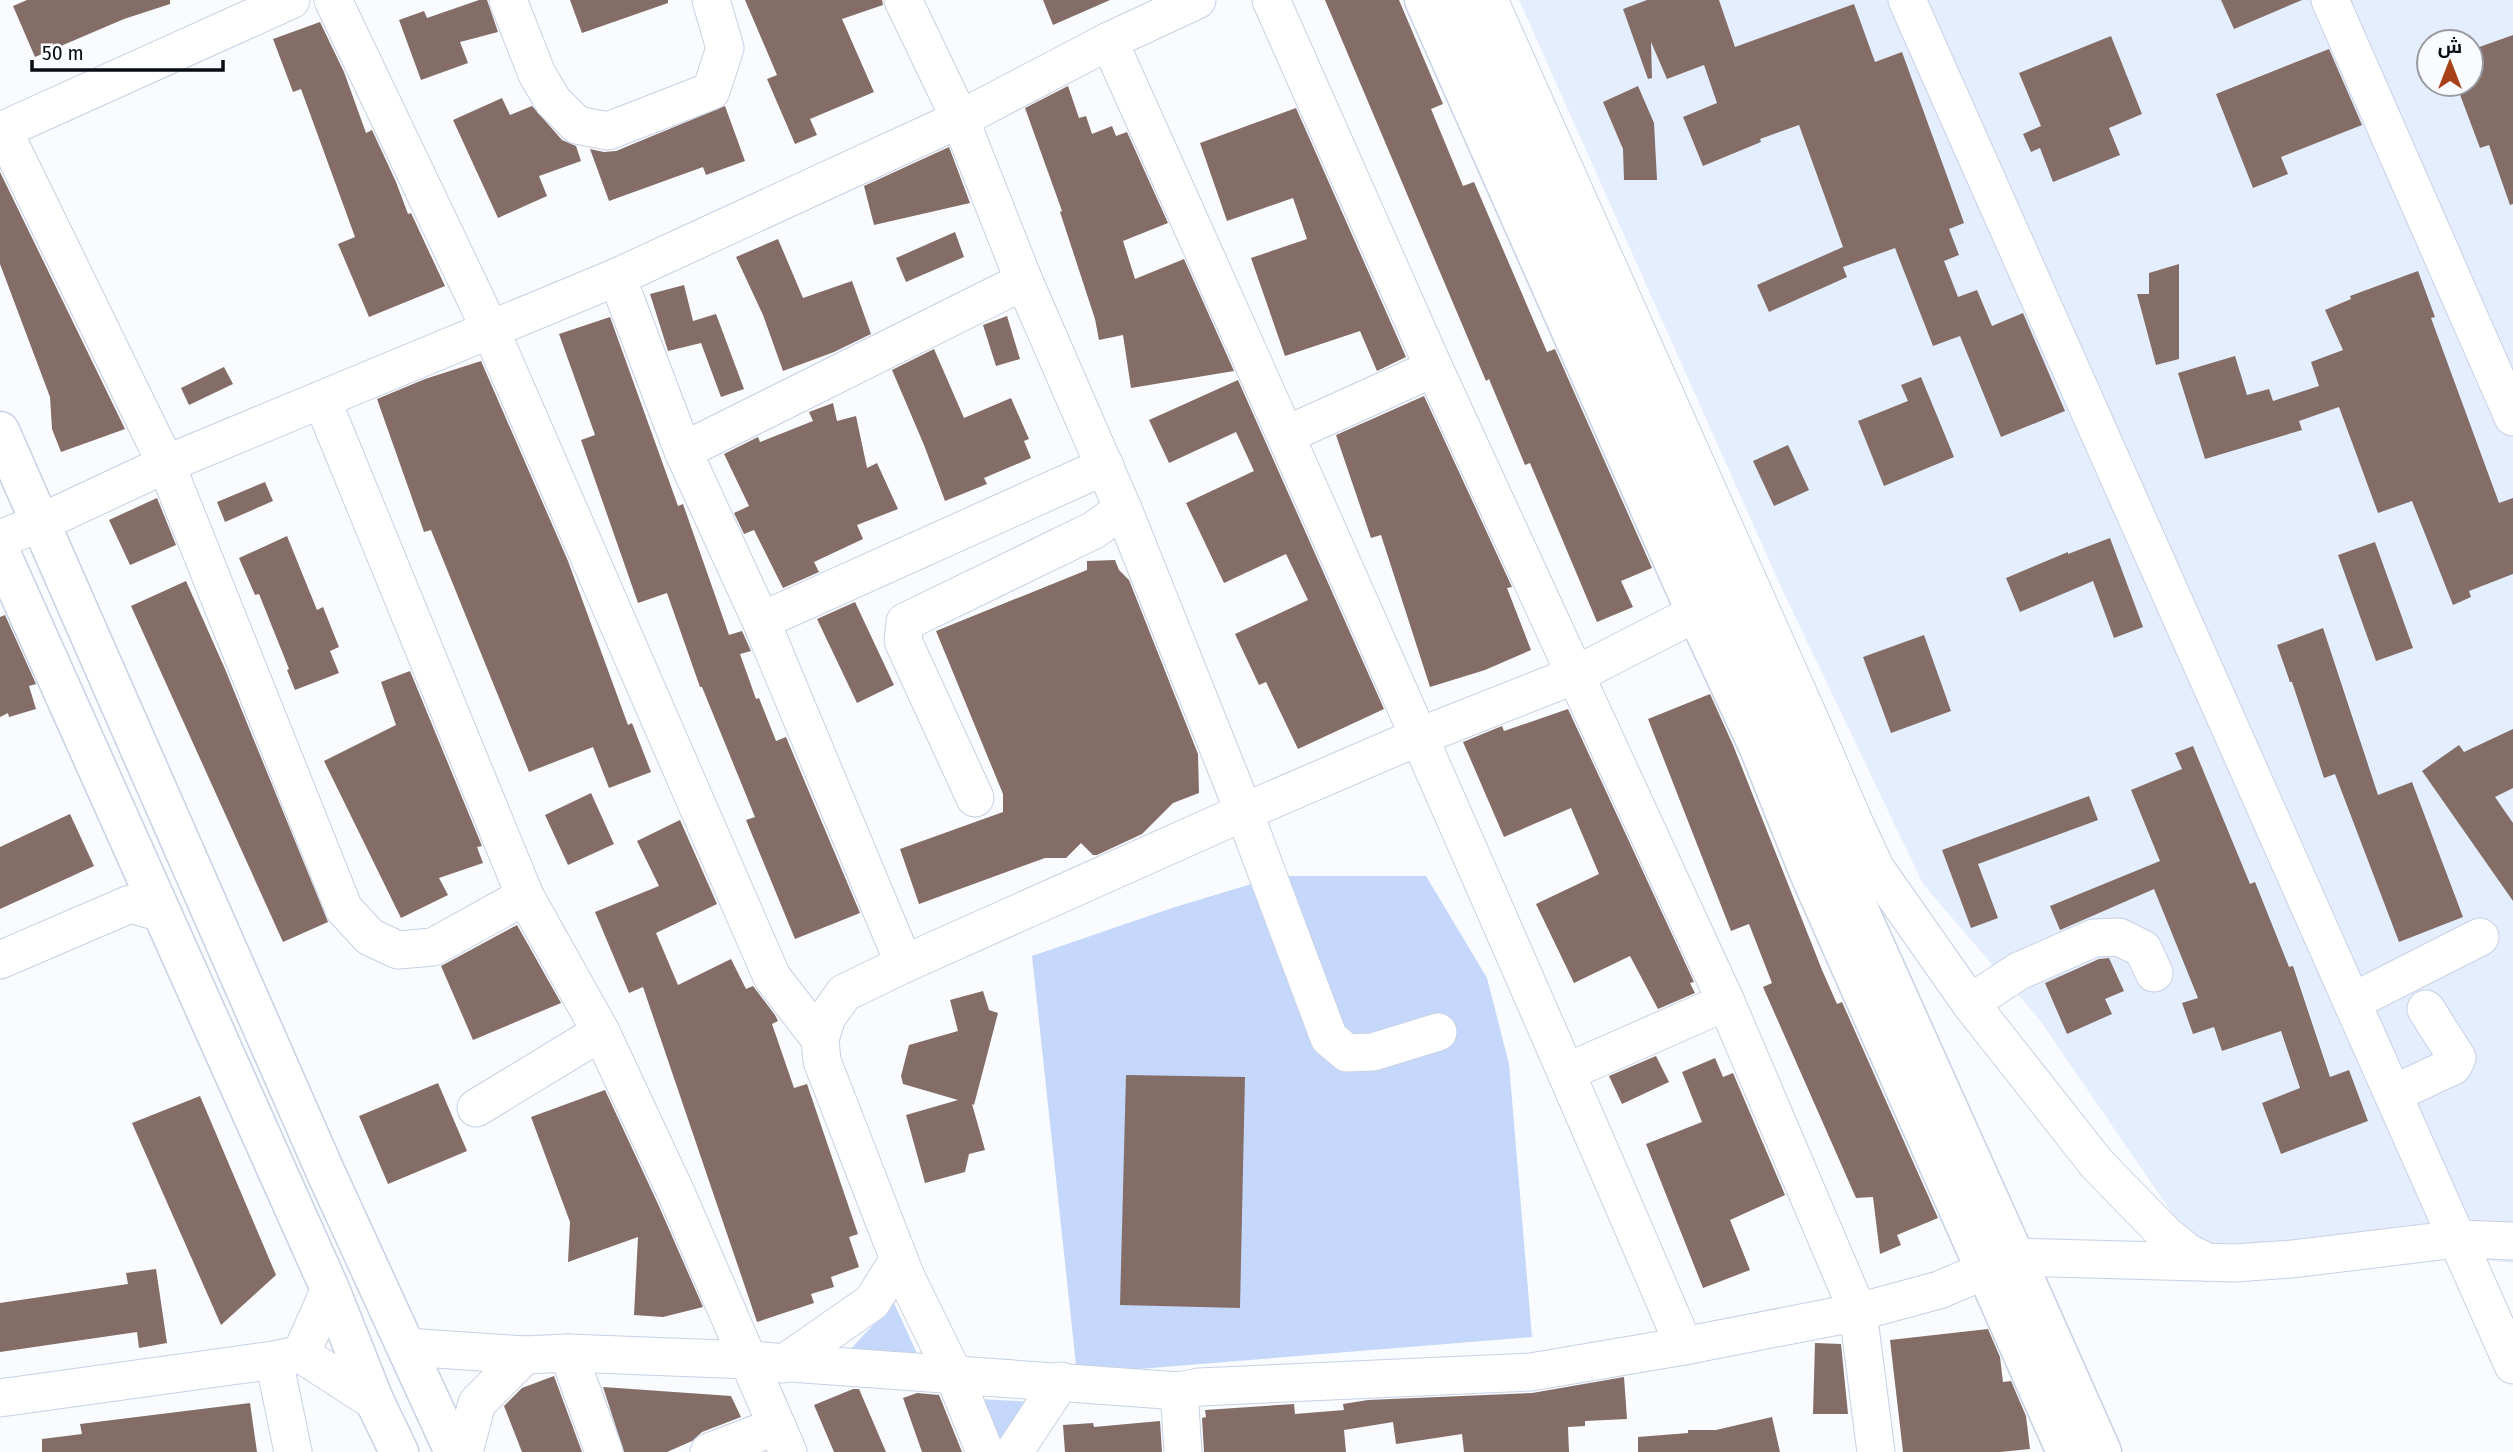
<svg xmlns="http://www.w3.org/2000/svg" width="2513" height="1452" viewBox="0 0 2513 1452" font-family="'Fira Sans Condensed',Cairo,sans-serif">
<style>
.built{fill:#e5eefe;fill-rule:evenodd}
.green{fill:#c5d8fc}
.building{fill:#836d66}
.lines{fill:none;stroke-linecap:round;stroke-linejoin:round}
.minor-casing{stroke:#c6d1e4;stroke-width:39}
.major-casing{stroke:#c6d1e4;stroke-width:41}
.minor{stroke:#fff;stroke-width:37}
.major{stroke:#fff;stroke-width:38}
</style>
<rect width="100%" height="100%" fill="#f9fbff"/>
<path class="built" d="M1519,0H2513V1263L2385,1249L2198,1251L2039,1019L1923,884L1782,589ZM2429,42H2471V84H2429Z"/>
<g class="green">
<path d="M1278,876H1426L1487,978L1509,1064L1532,1337L1077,1374L1032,956L1172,908Z"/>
<path d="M894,1303L920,1360L844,1356Z"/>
<path d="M977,1399L1035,1402L1003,1449Z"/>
</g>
<g class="building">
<path d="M27,0H170V4L124,19L35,57L13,6Z"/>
<path d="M479,0H487L498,32L460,42L468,63L421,80L399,20L424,11L427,18Z"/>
<path d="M570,0H668V3L582,33Z"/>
<path d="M745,0H882L883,5L842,19L874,92L810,119L817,135L795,144L767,79L777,75Z"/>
<path d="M1043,0H1110L1053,25Z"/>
<path d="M1325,0H1399L1443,104L1431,109L1463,186L1474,182L1547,352L1555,349L1652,568L1621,581L1633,607L1597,622L1530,463L1525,465L1489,379L1486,381Z"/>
<path d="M1647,0H1719L1735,47L1854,4L1875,62L1902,52L1959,209L1964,223L1949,229L1959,255L1944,261L1958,297L1977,290L1992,326L2023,313L2065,411L2001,437L1960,336L1933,346L1895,248L1843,267L1847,277L1769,312L1757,285L1843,247L1799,125L1760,139L1761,142L1703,166L1683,117L1717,103L1704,65L1667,79L1651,42L1652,78L1648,79L1623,9Z"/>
<path d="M2221,0H2302L2234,29Z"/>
<path d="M320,22L344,72L366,133L372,130L396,182L408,214L411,213L445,286L369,317L338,244L355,237L301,89L293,92L273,39Z"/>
<path d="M2513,35V204L2510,205L2489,145L2480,148L2456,84H2471V50Z"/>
<path d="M2111,36L2142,114L2109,128L2120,155L2053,182L2040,148L2031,152L2023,134L2041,126L2019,73Z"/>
<path d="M2329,49L2362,125L2281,157L2288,174L2253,188L2216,94Z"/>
<path d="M1068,86L1079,118L1086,116L1092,134L1112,126L1116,136L1127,132L1168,223L1123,241L1135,279L1184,259L1234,371L1131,388L1123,335L1099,340L1095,319L1060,212L1062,211L1025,108Z"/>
<path d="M1638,86L1654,123L1657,180H1624L1623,149L1603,102Z"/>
<path d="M502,98L510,115L532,106L562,140L576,146L581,161L539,176L547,196L498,218L453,120Z"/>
<path d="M725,106L745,161L706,175L703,167L609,201L590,149L604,152L616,151Z"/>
<path d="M1296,108L1406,357L1377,371L1360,331L1285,356L1251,258L1307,239L1293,198L1227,221L1200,143Z"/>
<path d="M949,147L970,203L874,225L864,186Z"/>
<path d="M0,172L125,429L61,452L52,429L50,397L0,264Z"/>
<path d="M955,232L964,257L906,282L896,258Z"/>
<path d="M778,239L803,298L852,281L871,334L834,352L783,371L763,315L736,257Z"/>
<path d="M2179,264V359L2156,365L2137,294H2149V273Z"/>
<path d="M2418,271L2435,317L2431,318L2499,503L2513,498V574L2469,591L2471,597L2453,605L2412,501L2378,513L2339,407L2299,421L2302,430L2205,459L2178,373L2235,356L2247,395L2269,389L2273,401L2319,386L2311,362L2343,350L2325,310L2351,299L2350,296Z"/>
<path d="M684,285L693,321L716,314L744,389L721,397L701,343L668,351L650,294Z"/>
<path d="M1007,316L1020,359L996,366L983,325Z"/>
<path d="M610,317L678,506L683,504L729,635L742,631L751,651L740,654L756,699L759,698L776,741L786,737L860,913L795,939L746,820L755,817L702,687H700L667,593L638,603L581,440L595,435L559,334Z"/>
<path d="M934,349L964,418L1011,398L1029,439L1024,441L1031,458L984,478L987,484L945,501L924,445L892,370Z"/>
<path d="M481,361L568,561L628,725L632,723L651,772L609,788L593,747L529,772L431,530L424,532L377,399L425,379Z"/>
<path d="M224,367L233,384L189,405L181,388Z"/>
<path d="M1921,377L1954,457L1884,486L1858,421L1908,401L1901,385Z"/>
<path d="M1238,380L1384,709L1298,749L1266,682L1259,685L1235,634L1308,600L1286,554L1224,583L1186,503L1254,471L1236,432L1169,463L1149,420Z"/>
<path d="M1424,396L1512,587L1507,588L1531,650L1485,670L1430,687L1381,535L1371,538L1336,435Z"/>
<path d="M833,403L837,421L856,416L867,468L877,463L898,509L857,525L863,539L814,562L819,572L783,588L754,530L744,534L734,513L749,506L724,454L758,437L760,442L813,421L809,412Z"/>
<path d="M1788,445L1809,490L1774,506L1753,461Z"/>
<path d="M265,482L273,501L225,522L217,502Z"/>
<path d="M157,498L176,545L130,565L109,520Z"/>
<path d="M287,536L317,610L323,607L339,647L330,651L339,673L295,690L287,670L289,669L259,594L255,595L239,558Z"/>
<path d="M2110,538L2143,627L2114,638L2093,581L2020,612L2006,578L2068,552V554Z"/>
<path d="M2375,542L2413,648L2376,661L2338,555Z"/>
<path d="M1115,560L1119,570L1129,580L1198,754L1199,793L1173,803L1142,834L1097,855H1093L1081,843L1066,858H1045L919,904L900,849L1003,812V794L936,631L1087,570V561Z"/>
<path d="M186,581L225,669L328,922L283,942L131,606Z"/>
<path d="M855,602L894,685L857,703L817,619Z"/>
<path d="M5,615L36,684L29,686L36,709L9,717L8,713L0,717V617Z"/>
<path d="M2323,628L2378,795L2412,782L2463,917L2399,942L2335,774L2324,778L2292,682H2290L2277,645Z"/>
<path d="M1924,635L1951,711L1891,733L1863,657Z"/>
<path d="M410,671L482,846L477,847L483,863L439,878L448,895L401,918L324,761L396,725L381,682Z"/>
<path d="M1710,694L1733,745L1822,970L1837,1004L1842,1002L1938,1218L1897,1235L1901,1245L1880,1254L1873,1197L1856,1198L1763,987L1772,983L1749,924L1731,931L1648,719Z"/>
<path d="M1568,709L1694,982L1690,983L1695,993L1658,1009L1630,956L1574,983L1536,904L1599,874L1571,808L1504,837L1463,742L1502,726L1504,731Z"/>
<path d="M2513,729V788L2495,797L2513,823V901L2422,771L2459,745L2464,752Z"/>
<path d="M2193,746L2250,884L2255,882L2289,967L2293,966L2330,1077L2349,1070L2368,1121L2281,1154L2262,1103L2300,1088L2281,1031L2222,1051L2214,1027L2193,1034L2182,1003L2198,998L2154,889L2060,930L2050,906L2160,861L2131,790L2182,769L2175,753Z"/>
<path d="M591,793L614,844L568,865L545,815Z"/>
<path d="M2089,796L2098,820L1978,864L1998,918L1971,928L1942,850Z"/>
<path d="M70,814L94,866L0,909V847Z"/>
<path d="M680,820L717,904L656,933L678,985L731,959L746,989L753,986L775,1015L778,1021L772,1024L794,1088L807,1084L858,1234L849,1237L859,1267L831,1277L834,1287L811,1294L814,1303L757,1322L643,987L629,993L595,912L659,886L637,841Z"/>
<path d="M517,925L561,1003L473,1040L441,966Z"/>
<path d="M2109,958L2124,991L2105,999L2112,1014L2067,1034L2045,983L2099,959Z"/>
<path d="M983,991L989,1010L998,1013L974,1105L972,1104L985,1150L969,1154L965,1172L925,1183L906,1115L958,1100L903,1084L901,1076L909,1045L958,1031L950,1000Z"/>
<path d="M1656,1056L1669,1082L1622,1104L1609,1076Z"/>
<path d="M1715,1058L1723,1077L1733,1073L1785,1195L1730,1220L1750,1270L1703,1288L1646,1144L1702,1122L1682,1072Z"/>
<path d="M1126,1075L1245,1077L1240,1308L1120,1305Z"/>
<path d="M438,1083L467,1151L388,1184L359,1116Z"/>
<path d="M605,1090L658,1204L703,1307L663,1317L634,1315L638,1237L568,1262L570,1222L531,1117Z"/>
<path d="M200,1096L276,1275L221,1325L132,1123Z"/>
<path d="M156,1269L167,1343L139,1348L137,1332L0,1352V1303L128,1284L126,1273Z"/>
<path d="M1988,1329L2000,1357L2003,1382L2011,1381L2026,1416L2030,1449L2000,1452H1903L1890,1340Z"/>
<path d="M1815,1343L1841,1344L1848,1414H1813Z"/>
<path d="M554,1376L582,1452H522L504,1406L522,1388Z"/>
<path d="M1624,1377L1627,1419L1585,1421V1426L1568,1427L1569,1452H1464L1462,1434L1396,1444L1393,1422L1344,1430L1346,1452H1204L1202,1418L1206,1417L1205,1410L1294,1404L1295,1414L1344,1410L1343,1404L1368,1400L1532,1393Z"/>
<path d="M603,1387L731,1396L741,1417L702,1432L692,1441L667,1452H624Z"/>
<path d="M853,1389H859L886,1452H834L814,1405Z"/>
<path d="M917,1393L939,1395L962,1452H922L903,1398Z"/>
<path d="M250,1403L257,1452H42V1439L82,1434L80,1424Z"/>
<path d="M1772,1417L1780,1452H1638V1437L1688,1433V1430H1716Z"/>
<path d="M1160,1421L1162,1452H1065L1063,1425L1093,1423L1094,1427Z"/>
</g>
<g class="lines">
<g class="minor-casing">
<g id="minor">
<path d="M291,0L3,130L166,464L344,909L370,937L398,950L433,947L525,896"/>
<path d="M333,0L490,329L772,977L820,1039"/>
<path d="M508,0L537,74L553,101L577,125L608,131L711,91L725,48L711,0"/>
<path d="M903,0L960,119L1024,281L1123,509L1244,812L1329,1038L1347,1053L1373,1052L1438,1032"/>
<path d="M1489,0L1811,722L1854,822L1876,869L1970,1003L2097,1164L2166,1235L2187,1252L2207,1262"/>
<path d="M1907,0L2513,1365"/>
<path d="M2330,0L2513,417"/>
<path d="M1109,41C1304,475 1497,909 1684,1346"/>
<path d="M617,277L683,451L761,621L904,964"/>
<path d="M322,400L525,896L601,1032L677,1195L788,1452"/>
<path d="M1286,435L1434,368"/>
<path d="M683,451L1024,281"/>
<path d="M0,539L40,523L166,464L617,277L960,119L1109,41L1197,0"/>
<path d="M761,621L1105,466"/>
<path d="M975,798L903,641L905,622L1094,530L1123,509"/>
<path d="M0,960L130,904L162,913"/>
<path d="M2352,1002L2480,937"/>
<path d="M1970,1003L2019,971L2094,938L2119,937L2143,949L2154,973"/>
<path d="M1567,1072L1726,1002"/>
<path d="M2393,1094L2453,1066L2457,1058L2426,1009"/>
<path d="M476,1108L601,1032"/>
<path d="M406,1347L525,1355L568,1353L749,1360L1179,1391L1199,1387L1531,1372L1684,1346L1858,1312L1726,1002L1434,368L1271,0"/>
<path d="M568,1353L604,1452"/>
<path d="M301,1354L330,1289"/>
<path d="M274,1360L293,1452"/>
<path d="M783,1364L872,1302L899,1259"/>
<path d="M1179,1391L1183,1452"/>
<path d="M0,1398L274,1360L301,1354L375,1402"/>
<path d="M464,1452L477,1403L525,1355"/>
<path d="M709,1452L777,1426"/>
<path d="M985,1452L953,1373L906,1277L822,1061L820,1039L827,1017L844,993L904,964L1244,812L1418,737L1575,675L1696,613"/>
<path d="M1014,1452L1061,1381"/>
<path d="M1876,1452L1858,1312L1939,1290L2017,1257L2235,1263L2292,1259L2457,1239L2513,1241"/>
</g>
</g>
<g class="major-casing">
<g id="major">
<path d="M1424,0L1696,613L1759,748L1809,873L2066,1452"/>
<path d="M1460,0C1552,209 1641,420 1733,629C1854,905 1981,1177 2102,1452"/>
<path d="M0,431L326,1173L454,1452"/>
<path d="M0,551L330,1289L375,1402L399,1452"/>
</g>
</g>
<use href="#minor" class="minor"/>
<use href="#major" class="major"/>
</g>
<g transform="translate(2450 63)"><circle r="33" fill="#f9fbff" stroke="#999ba1" stroke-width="2"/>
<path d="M0-5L12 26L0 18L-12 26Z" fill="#a74118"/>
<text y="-10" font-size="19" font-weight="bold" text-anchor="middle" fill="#090c13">ش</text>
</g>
<path d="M32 60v10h191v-10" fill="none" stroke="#090c13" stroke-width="3.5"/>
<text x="42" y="60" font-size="21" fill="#090c13" stroke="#f9fbff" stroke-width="5" paint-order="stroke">50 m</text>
</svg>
